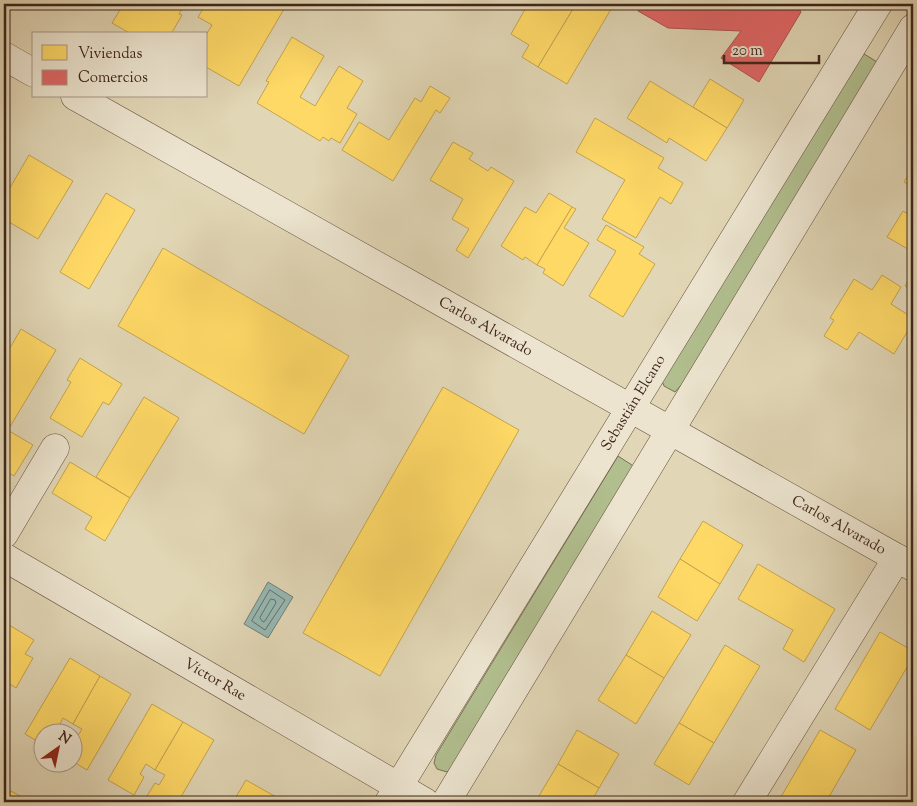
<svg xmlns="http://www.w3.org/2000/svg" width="917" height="806" viewBox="0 0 917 806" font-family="'Sorts Mill Goudy',serif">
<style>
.green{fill:#b1be8e;stroke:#787154}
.water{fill:#95b8b3;stroke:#727d76}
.homes{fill:#ffd966;stroke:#c5a34f}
.shops{fill:#e06666;stroke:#af524f}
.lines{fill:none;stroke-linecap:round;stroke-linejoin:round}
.shore{stroke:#6a6e66;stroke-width:1}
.minor-casing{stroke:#675041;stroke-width:29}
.tertiary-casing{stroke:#675041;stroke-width:29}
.minor{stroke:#ece4cf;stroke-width:28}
.tertiary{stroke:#ece4cf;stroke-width:28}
.labels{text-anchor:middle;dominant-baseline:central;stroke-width:5;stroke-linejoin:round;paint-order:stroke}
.street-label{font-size:15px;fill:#3e241a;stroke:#ece4cf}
</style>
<rect width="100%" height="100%" fill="#e1d6b5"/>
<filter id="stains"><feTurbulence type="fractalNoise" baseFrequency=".004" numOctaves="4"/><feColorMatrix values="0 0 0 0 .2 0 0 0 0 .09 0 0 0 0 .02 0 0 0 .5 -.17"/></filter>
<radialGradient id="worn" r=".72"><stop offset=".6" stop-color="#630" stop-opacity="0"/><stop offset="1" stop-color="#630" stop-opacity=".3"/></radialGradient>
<g class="green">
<path d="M861,52L877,62L683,383L675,392L664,386L662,381Z"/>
<path d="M618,456L635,467L454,765L447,772L437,769L434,763L436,755Z"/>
</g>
<path class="water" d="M268,582L293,597L268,638L244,624Z"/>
<g class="homes">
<path d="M121,4H182L184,5L179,14L182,15L171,34H131L112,23L123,5Z"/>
<path d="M206,4H275L284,9L239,86L206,67V35L212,25L198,17Z"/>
<path d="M528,4H576L538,67L522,57L529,45L511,34Z"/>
<path d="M576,4H614L567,84L538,67Z"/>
<path d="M292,37L324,56L300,97L315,106L339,66L363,81L347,108L357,114L340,143L331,138L329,141L323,137L320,141L257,103L269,82L266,81Z"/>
<path d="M710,79L744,100L727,128L693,107Z"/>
<path d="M650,81L727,128L706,161L669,138L667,143L627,118Z"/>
<path d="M430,86L450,98L440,113L436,110L393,181L342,150L359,122L389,140L415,98L421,102Z"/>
<path d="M595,118L664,158L658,168L683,183L671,204L660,197L636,238L602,219L625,180L576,152Z"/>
<path d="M453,142L473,153L469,159L488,171L491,167L514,181L468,258L456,250L469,229L452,219L463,199L430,180Z"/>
<path d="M29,155L73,181L38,239L4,219V198Z"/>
<path d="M913,167V187L904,182Z"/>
<path d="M106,193L135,210L89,289L60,272Z"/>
<path d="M549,193L572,207L537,265L525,257L523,260L501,246L525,207L536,213Z"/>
<path d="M572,207L576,209L564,228L589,243L563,286L543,273L545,269L537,265Z"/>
<path d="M903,211L913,217V252L887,237Z"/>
<path d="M606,225L644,247L639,254L655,264L623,317L589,296L616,251L597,240Z"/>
<path d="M163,248L349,356L304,434L118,326Z"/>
<path d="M913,272V291L905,286Z"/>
<path d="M882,275L901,287L891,304L913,318V322L894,354L859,332L847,350L824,336L834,320L830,318L854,279L872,290Z"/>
<path d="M21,329L56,350L8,430L4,428V358Z"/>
<path d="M80,358L122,384L109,405L103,402L82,437L50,418L71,382L67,380Z"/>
<path d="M443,387L519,430L380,676L303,633Z"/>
<path d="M144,397L179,418L130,498L96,477Z"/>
<path d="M4,428L33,445L14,476L4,470Z"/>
<path d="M70,462L130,498L105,541L85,529L92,517L52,493Z"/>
<path d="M703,521L743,545L720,584L680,559Z"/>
<path d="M680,559L720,584L697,621L658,597Z"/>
<path d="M758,564L835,609L804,662L783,649L793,630L738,599Z"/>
<path d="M652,611L691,635L664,678L626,655Z"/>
<path d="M4,622L34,640L25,654L33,658L16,688L4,680Z"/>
<path d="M880,632L913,651V657L870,730L835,709Z"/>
<path d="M725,645L760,666L714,743L679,723Z"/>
<path d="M626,655L664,678L636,724L598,700Z"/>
<path d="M70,658L100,676L73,724L63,718L58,728L62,731L60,734H42V744L25,734Z"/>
<path d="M100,676L131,694L87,770L72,761V737L76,739L82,729L73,724Z"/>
<path d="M152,704L183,722L155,770L146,764L140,774L144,777L134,795L108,780Z"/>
<path d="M183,722L214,740L178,802H146L144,801L155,783L159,785L165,775L155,770Z"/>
<path d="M679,723L714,743L689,785L654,764Z"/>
<path d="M577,730L619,754L599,788L558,764Z"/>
<path d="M820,730L856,750L826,802H778Z"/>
<path d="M558,764L599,788L591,802L536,801Z"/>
<path d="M246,780L285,802H233Z"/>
<path d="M11,791L31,802H4Z"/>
</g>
<path class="shops" d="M643,4H797L801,12L759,82L721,58L741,31L668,28L638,11Z"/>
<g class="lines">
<g class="shore">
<path d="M270,590L285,600L265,630L252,621Z"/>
<path d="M271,599L275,600L276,603L265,621L263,622L260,618Z"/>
</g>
<g class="minor-casing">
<g id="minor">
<path d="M4,56L34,73"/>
<path id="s1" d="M75,96L913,567"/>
<path d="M4,534L55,448"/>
<path id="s2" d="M4,557L425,802"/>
<path d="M747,802L897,558"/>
</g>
</g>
<g class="tertiary-casing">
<g id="tertiary">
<path id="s3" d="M389,802L878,4"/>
<path d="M446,802L913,28"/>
</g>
</g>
<use href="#minor" class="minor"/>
<use href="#tertiary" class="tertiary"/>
</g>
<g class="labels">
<g class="street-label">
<text stroke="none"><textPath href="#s1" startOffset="471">Carlos Alvarado</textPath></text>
<text stroke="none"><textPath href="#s3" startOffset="468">Sebastián Elcano</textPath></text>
<text stroke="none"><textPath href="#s1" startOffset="876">Carlos Alvarado</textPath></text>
<text stroke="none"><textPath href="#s2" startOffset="244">Víctor Rae</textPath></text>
</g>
</g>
<rect width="917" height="806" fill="none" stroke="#e1d6b5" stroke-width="20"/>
<rect x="5" y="5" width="907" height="796" fill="none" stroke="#3e241a" stroke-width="2.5"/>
<rect x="10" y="10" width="897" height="786" fill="none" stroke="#3e241a"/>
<rect x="32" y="32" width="175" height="65" fill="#ece4cf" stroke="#a69787"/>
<rect x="42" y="45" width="25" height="15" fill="#ffd966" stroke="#a69787"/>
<text x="78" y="58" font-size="15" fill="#3e241a">Viviendas</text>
<rect x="42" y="70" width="25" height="15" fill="#e06666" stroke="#a69787"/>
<text x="78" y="82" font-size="15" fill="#3e241a">Comercios</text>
<g transform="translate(58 748) rotate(33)"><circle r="24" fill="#ece4cf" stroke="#a69787"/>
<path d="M0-4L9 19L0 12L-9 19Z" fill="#8f2418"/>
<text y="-8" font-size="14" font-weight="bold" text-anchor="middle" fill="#3e241a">N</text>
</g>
<path d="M724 55v8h95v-8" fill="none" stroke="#3e241a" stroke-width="2.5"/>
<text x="732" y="55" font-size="15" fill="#3e241a" stroke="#ece4cf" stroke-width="4" paint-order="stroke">20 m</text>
<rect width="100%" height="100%" filter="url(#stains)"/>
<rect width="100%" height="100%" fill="url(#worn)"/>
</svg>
